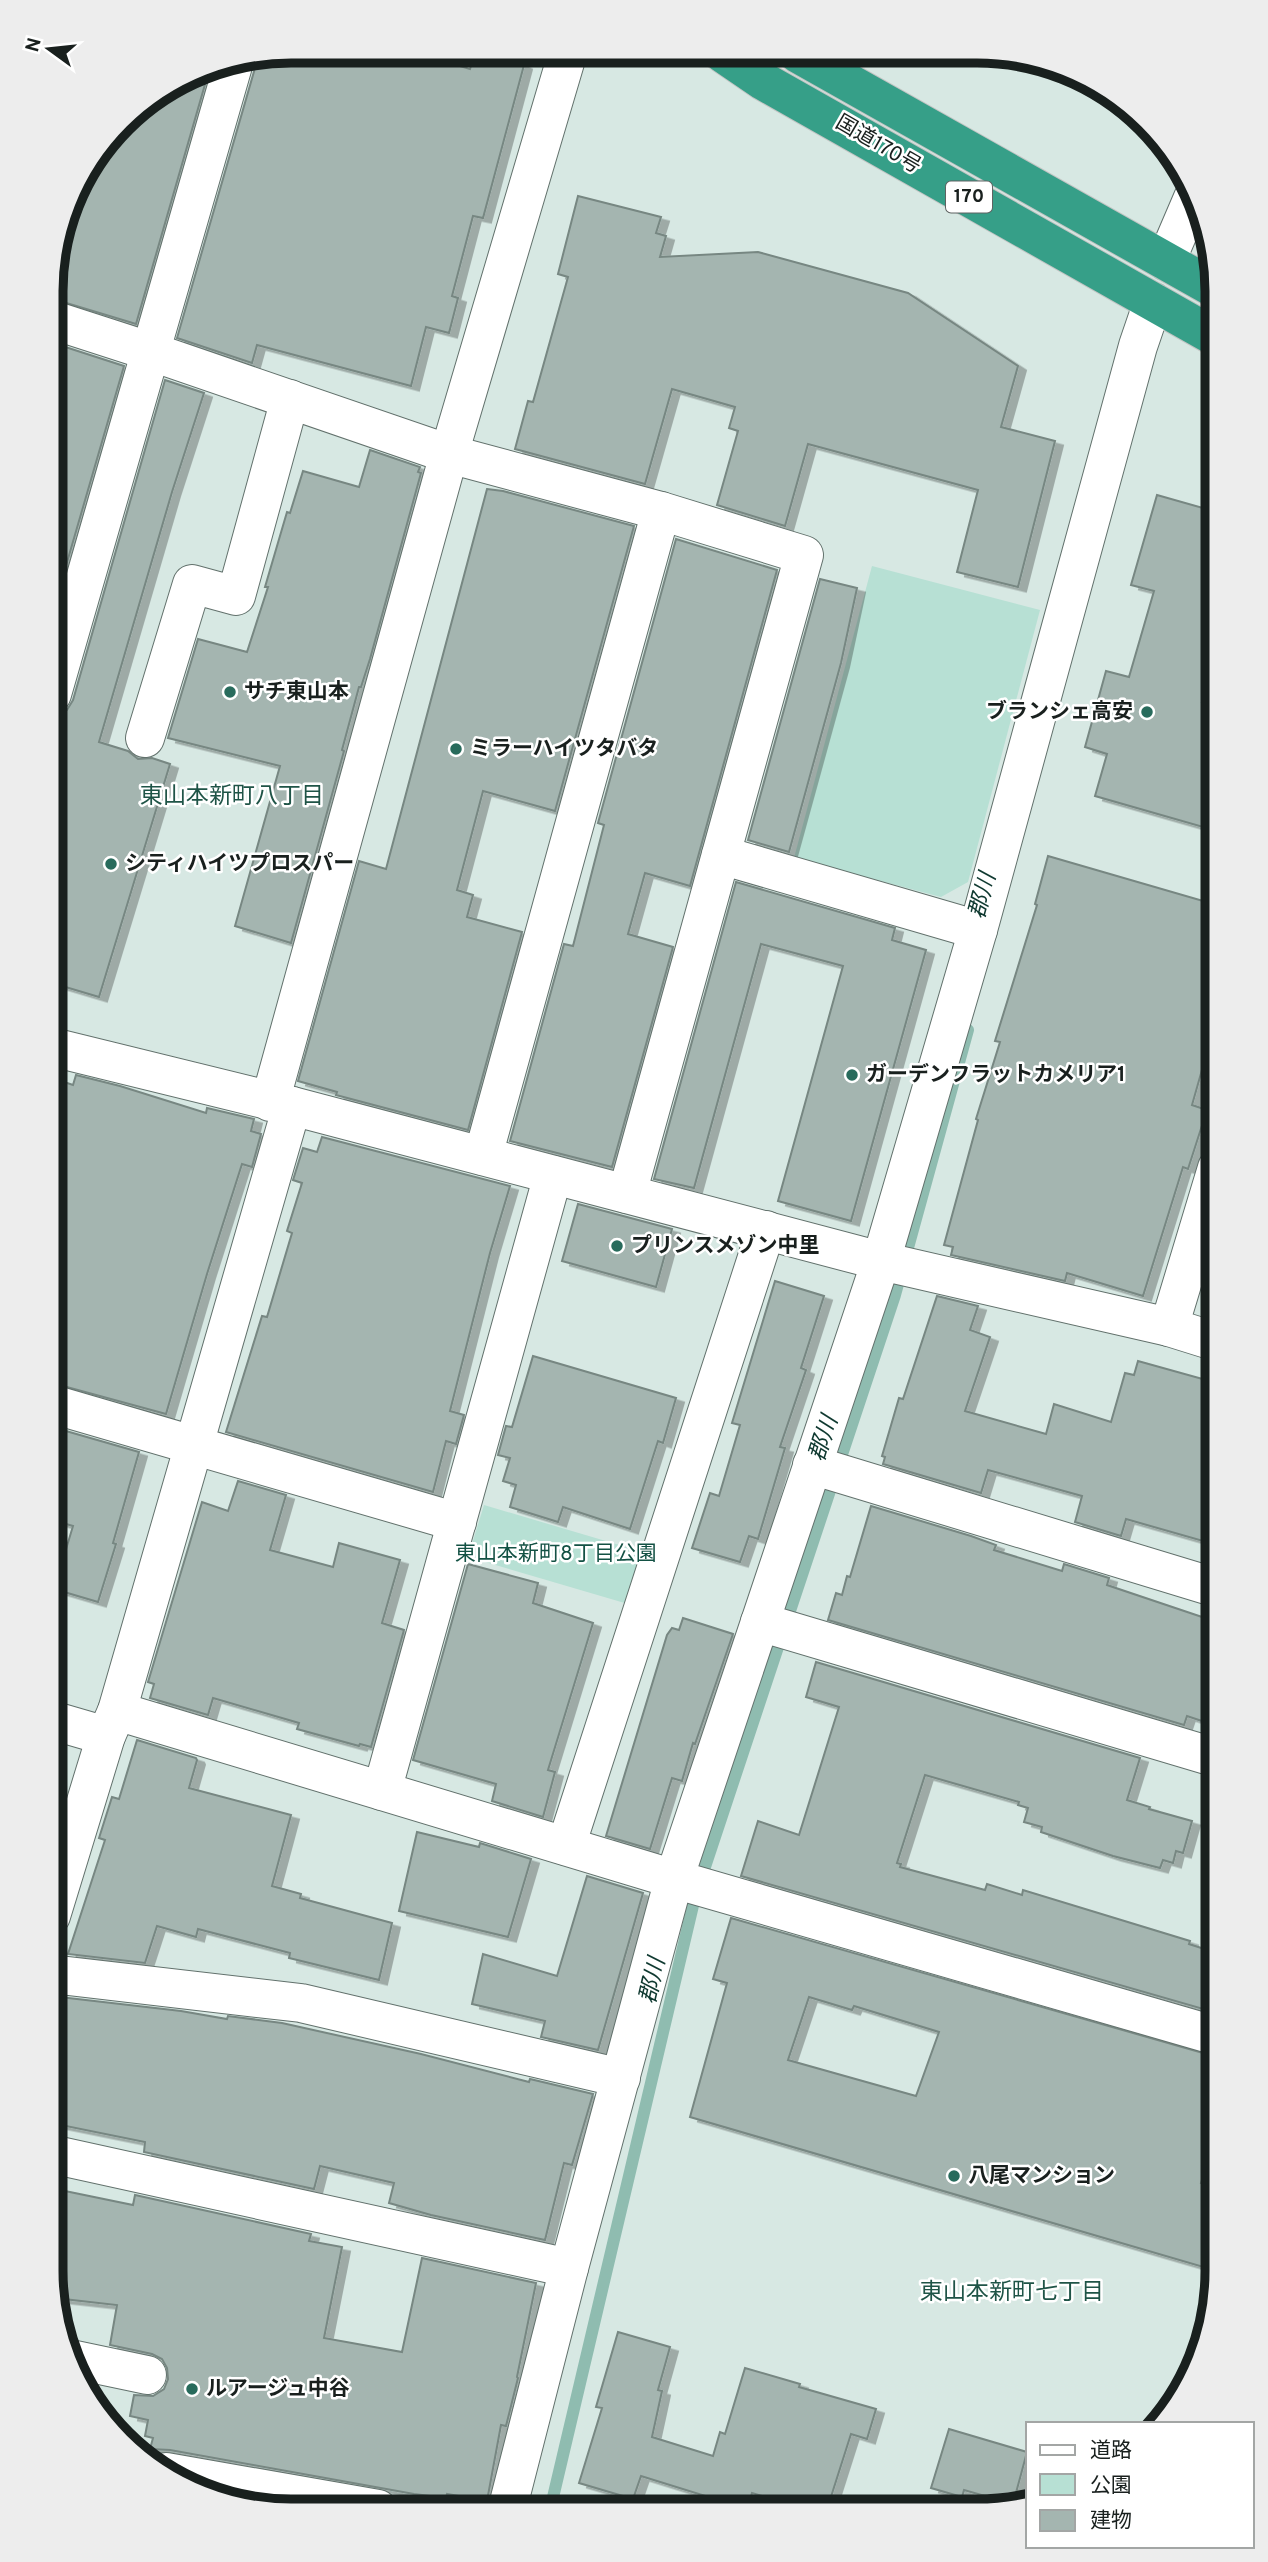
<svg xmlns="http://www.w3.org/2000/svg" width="1268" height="2562" viewBox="0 0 1268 2562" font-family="Overpass,'Noto Sans JP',sans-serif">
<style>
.green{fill:#b7e0d4}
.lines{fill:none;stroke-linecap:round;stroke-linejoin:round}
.stream{stroke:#8fbcb0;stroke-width:12}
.building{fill:#a4b5b0;stroke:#778782;stroke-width:2;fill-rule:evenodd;filter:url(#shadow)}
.minor-casing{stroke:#62716c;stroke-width:40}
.highway-casing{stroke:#c3c5c4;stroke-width:40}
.minor{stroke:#fff;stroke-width:38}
.highway{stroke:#369f88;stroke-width:38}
.poi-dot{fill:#286b5c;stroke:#fff;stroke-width:2.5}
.labels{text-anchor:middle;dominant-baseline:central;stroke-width:5;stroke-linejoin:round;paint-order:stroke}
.shield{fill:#fff;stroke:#5e6362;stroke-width:2}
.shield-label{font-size:19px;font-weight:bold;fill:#19201e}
.street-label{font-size:21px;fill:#19201e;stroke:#fff}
.poi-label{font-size:21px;font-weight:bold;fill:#19201e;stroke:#fff;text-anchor:start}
.park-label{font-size:21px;fill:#135144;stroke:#fff}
.neighbourhood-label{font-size:23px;fill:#1f5447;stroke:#fff}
.water-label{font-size:23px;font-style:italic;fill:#0f3930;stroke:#fff}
.rim{fill:none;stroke:#19201e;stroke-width:9}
</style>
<defs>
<filter id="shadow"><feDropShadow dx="8" dy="4.5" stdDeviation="0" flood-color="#0004"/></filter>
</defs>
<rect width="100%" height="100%" fill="#d7e8e3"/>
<g class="green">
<path d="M872,566L1040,610L968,882L941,897L794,858Z"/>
<path d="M484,1505L643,1552L628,1604L468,1557Z"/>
</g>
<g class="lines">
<path class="stream" d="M550,2510L695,1897L895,1295L968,1030"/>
</g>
<g class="building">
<path d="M291,51H409L470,69L475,52H501L524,65L483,218L473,216L452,296L458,298L449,333L426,327L411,386L257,345L252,363L177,338L255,68V58Z"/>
<path d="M210,67L136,324L53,299V260L76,185L133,110L200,69Z"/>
<path d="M578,196L661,217L656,233L666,236L660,257L758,252L908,293L1018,366L1001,427L1055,441L1018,587L957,572L978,490L808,444L785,526L717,505L738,431L729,428L735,407L672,389L645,484L515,449L528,401L533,402L568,277L558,274Z"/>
<path d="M53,343L124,366L52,614L53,356Z"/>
<path d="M165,380L204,393L172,492L99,742L128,751L138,759L152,758L170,764L99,997L52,983V715L67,710L73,700Z"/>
<path d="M370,450L420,467L418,472L421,473L370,659L361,687H359L342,750L344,751L291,943L235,926L280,766L168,738L198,639L247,652L268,587H265L287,512L290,513L303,471L359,487Z"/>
<path d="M487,489L503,491L634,526L555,811L483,791L457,890L473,895L467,917L522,932L468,1130L336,1095L337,1092L298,1081L359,861L386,869Z"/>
<path d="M1157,495L1217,512V649L1202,702L1217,704V831L1095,796L1107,754L1085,747L1106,671L1129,677L1154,591L1131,585Z"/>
<path d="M676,539L777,570L690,886L645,873L628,934L673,947L612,1167L510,1141L564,944L573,946L604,825L598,823Z"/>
<path d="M820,579L857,588L841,663L789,852L748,840Z"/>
<path d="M1048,856L1217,905V1017L1192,1105L1207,1110L1188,1169L1183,1167L1143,1296L1067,1273L1065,1281L951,1255L953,1247L944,1245L978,1120L976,1119L1000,1042L995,1041L1037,905L1035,904Z"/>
<path d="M736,882L895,928L892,940L926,950L851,1221L778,1201L843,966L761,944L694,1188L654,1179Z"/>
<path d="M76,1075L120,1086L206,1113L207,1108L254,1119L251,1131L261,1134L252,1167L242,1164L207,1274L166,1414L52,1383V1078L73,1085Z"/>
<path d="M322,1137L510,1186L490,1253L450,1411L464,1415L456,1444L446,1441L433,1492L226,1432L262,1316L267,1317L292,1233L287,1231L302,1183L293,1180L303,1148L317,1152Z"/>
<path d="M578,1204L672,1229L656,1287L562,1261Z"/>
<path d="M775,1281L824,1296L801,1368L806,1370L780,1447L785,1448L758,1539L749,1536L740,1562L692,1548L710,1493L719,1496L740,1425L732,1423Z"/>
<path d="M937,1296L978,1306L970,1330L990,1337L965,1411L1046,1434L1054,1404L1111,1422L1125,1373L1134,1375L1138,1361L1217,1383V1545L1126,1519L1121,1536L1075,1522L1082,1496L988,1470L981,1493L883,1464L885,1457L882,1456L899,1398L903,1399Z"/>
<path d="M533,1356L676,1398L663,1443L658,1441L630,1529L563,1507L558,1522L510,1507L516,1485L503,1481L510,1458L498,1455L506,1426L512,1427Z"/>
<path d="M52,1427L139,1452L113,1543L116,1544L98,1602L54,1589L73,1526L52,1520Z"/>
<path d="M238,1481L286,1495L270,1550L333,1567L339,1543L400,1560L382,1623L404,1630L371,1747L360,1744L359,1746L297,1729L299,1723L213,1698L208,1715L150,1698L154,1684L148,1682L202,1502L228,1511Z"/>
<path d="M871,1506L971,1536L996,1545L994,1550L1062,1571L1064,1564L1109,1578L1107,1585L1217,1622V1726L1187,1716L1184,1725L828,1620L836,1593L842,1595L847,1576L850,1577Z"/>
<path d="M468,1564L538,1583L533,1603L593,1623L548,1770L555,1772L543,1817L492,1801L496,1784L413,1760Z"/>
<path d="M683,1618L733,1634L695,1744L693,1743L682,1781L672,1778L650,1849L606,1836L667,1635L672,1628L679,1630Z"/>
<path d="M816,1662L1140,1758L1127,1800L1150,1807L1149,1809L1192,1821L1183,1853L1176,1851L1173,1863L1163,1860L1160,1868L1113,1856L1041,1832L1042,1827L1024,1822L1028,1808L1018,1805L1019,1802L925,1775L897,1863L901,1864L900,1867L985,1890L987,1884L1022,1895L1023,1890L1190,1941L1189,1944L1217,1953V2013L741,1876L758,1821L799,1835L839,1707L806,1697Z"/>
<path d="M137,1740L196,1758L197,1760L189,1788L291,1815L272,1886L301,1894L300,1898L392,1923L379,1980L289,1958L290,1953L198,1929L196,1937L157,1926L145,1963L68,1954L105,1840L99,1838L112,1797L119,1799Z"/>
<path d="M417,1832L479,1847L480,1843L531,1859L508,1937L399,1911Z"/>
<path d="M587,1876L643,1893L598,2050L541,2037L545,2021L472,2004L483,1954L557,1976Z"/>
<path d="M731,1918L1217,2057V2130L1201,2183L1217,2188V2271L690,2117L727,1983L713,1979ZM809,1997L852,2010L854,2006L939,2032L916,2096L788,2060Z"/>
<path d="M51,1996L181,2011L227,2019L228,2016L282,2023L421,2054L529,2082L530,2079L593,2094L572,2165L564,2163L545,2240L431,2215L389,2203L394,2183L320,2166L314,2189L144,2152L145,2142L51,2123Z"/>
<path d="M65,2191L133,2205L135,2195L311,2234L309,2241L342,2247L324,2338L402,2352L422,2258L536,2283L517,2377L518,2378L506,2426L501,2425L487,2501L447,2494L446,2498L414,2494L170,2450L150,2449L153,2438L145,2436L148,2420L130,2416L134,2395L153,2396L164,2389L168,2379L167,2368L162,2359L152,2354L110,2345L117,2305L55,2298L51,2259Z"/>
<path d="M618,2332L670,2347L658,2390L662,2391L652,2437L713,2456L720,2432L725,2434L745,2368L800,2384L799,2387L876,2409L867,2439L851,2434L829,2503L810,2498L808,2509L752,2493L749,2503L732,2498L731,2504L641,2476L633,2499L579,2483L602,2408L596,2407Z"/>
<path d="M949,2429L1027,2452L1013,2504L964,2490L962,2497L931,2488Z"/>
</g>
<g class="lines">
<g class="minor-casing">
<g id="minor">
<path d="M1166,261L1193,198"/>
<path d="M53,320L152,352L449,454L661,511L804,555L627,1194"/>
<path d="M52,694L234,62"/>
<path d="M145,738L192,584L236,596L290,399"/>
<path d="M721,855L978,930"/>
<path d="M52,1047L292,1106L881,1261L1169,1327L1217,1342"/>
<path d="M270,1102L449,454L568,52"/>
<path d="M483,1156L661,511"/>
<path d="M1169,1327L1217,1168"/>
<path d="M52,1404L457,1522"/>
<path d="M812,1465L1217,1588"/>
<path d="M760,1622L1217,1758"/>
<path d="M117,1711L674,1879L1217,2036"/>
<path d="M51,1720L106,1736"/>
<path d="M382,1791L553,1175"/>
<path d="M566,1846L766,1230"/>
<path d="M51,1916L106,1736L117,1711L292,1106"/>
<path d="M51,1974L301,2003L621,2078"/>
<path d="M51,2154L569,2268"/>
<path d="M71,2359L147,2375"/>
<path d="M166,2472L378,2509"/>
<path d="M507,2510L569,2268L674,1879L881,1261L978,930L1138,346L1153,302"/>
</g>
</g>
<g class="highway-casing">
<g id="highway">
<path d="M722,53L763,81L1217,338"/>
<path d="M798,54L1217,290"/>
</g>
</g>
<use href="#minor" class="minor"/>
<use href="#highway" class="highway"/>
</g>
<g class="poi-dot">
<circle cx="230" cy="692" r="7"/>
<circle cx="1147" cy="712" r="7"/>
<circle cx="456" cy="749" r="7"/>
<circle cx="111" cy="864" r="7"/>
<circle cx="852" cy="1075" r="7"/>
<circle cx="617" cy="1246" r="7"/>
<circle cx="954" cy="2176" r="7"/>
<circle cx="192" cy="2389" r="7"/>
</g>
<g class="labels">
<rect class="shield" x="946" y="181.5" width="46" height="31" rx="5"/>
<g class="shield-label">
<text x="969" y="197">170</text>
</g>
<g class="street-label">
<text transform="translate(878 145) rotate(30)">国道170号</text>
</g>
<g class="poi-label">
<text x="244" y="692">サチ東山本</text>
<text x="1133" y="712" text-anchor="end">ブランシェ高安</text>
<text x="470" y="749">ミラーハイツタバタ</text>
<text x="125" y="864">シティハイツプロスパー</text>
<text x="866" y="1075">ガーデンフラットカメリア1</text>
<text x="631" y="1246">プリンスメゾン中里</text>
<text x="968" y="2176">八尾マンション</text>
<text x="206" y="2389">ルアージュ中谷</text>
</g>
<g class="park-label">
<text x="556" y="1554">東山本新町8丁目公園</text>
</g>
<g class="neighbourhood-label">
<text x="232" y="797">東山本新町八丁目</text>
<text x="1012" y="2293">東山本新町七丁目</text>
</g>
<g class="water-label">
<text transform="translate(984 896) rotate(-75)">郡川</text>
<text transform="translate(825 1439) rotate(-72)">郡川</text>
<text transform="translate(654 1981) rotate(-77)">郡川</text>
</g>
</g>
<path d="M0 0H1268V2562H0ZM291 63H977A228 228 0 0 1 1205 291V2271A228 228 0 0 1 977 2499H291A228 228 0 0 1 63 2271V291A228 228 0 0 1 291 63Z" fill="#ededed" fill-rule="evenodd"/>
<path class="rim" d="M291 63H977A228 228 0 0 1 1205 291V2271A228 228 0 0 1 977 2499H291A228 228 0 0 1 63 2271V291A228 228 0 0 1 291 63Z"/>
<rect x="1026" y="2422" width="228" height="126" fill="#ffffff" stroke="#a3a6a5" stroke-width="2"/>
<rect x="1040" y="2445" width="35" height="10" fill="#ffffff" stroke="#a3a6a5" stroke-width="2"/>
<text x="1090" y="2457" font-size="21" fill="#19201e">道路</text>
<rect x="1040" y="2474" width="35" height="21" fill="#b7e0d4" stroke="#a3a6a5" stroke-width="2"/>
<text x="1090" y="2492" font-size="21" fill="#19201e">公園</text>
<rect x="1040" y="2510" width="35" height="21" fill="#a4b5b0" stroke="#a3a6a5" stroke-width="2"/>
<text x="1090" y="2527" font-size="21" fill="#19201e">建物</text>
<g transform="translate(49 49) rotate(285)" stroke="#ffffff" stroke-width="5" paint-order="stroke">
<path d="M0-5L12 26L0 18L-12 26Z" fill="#19201e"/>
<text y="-10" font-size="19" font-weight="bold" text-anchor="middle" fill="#19201e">N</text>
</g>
</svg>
